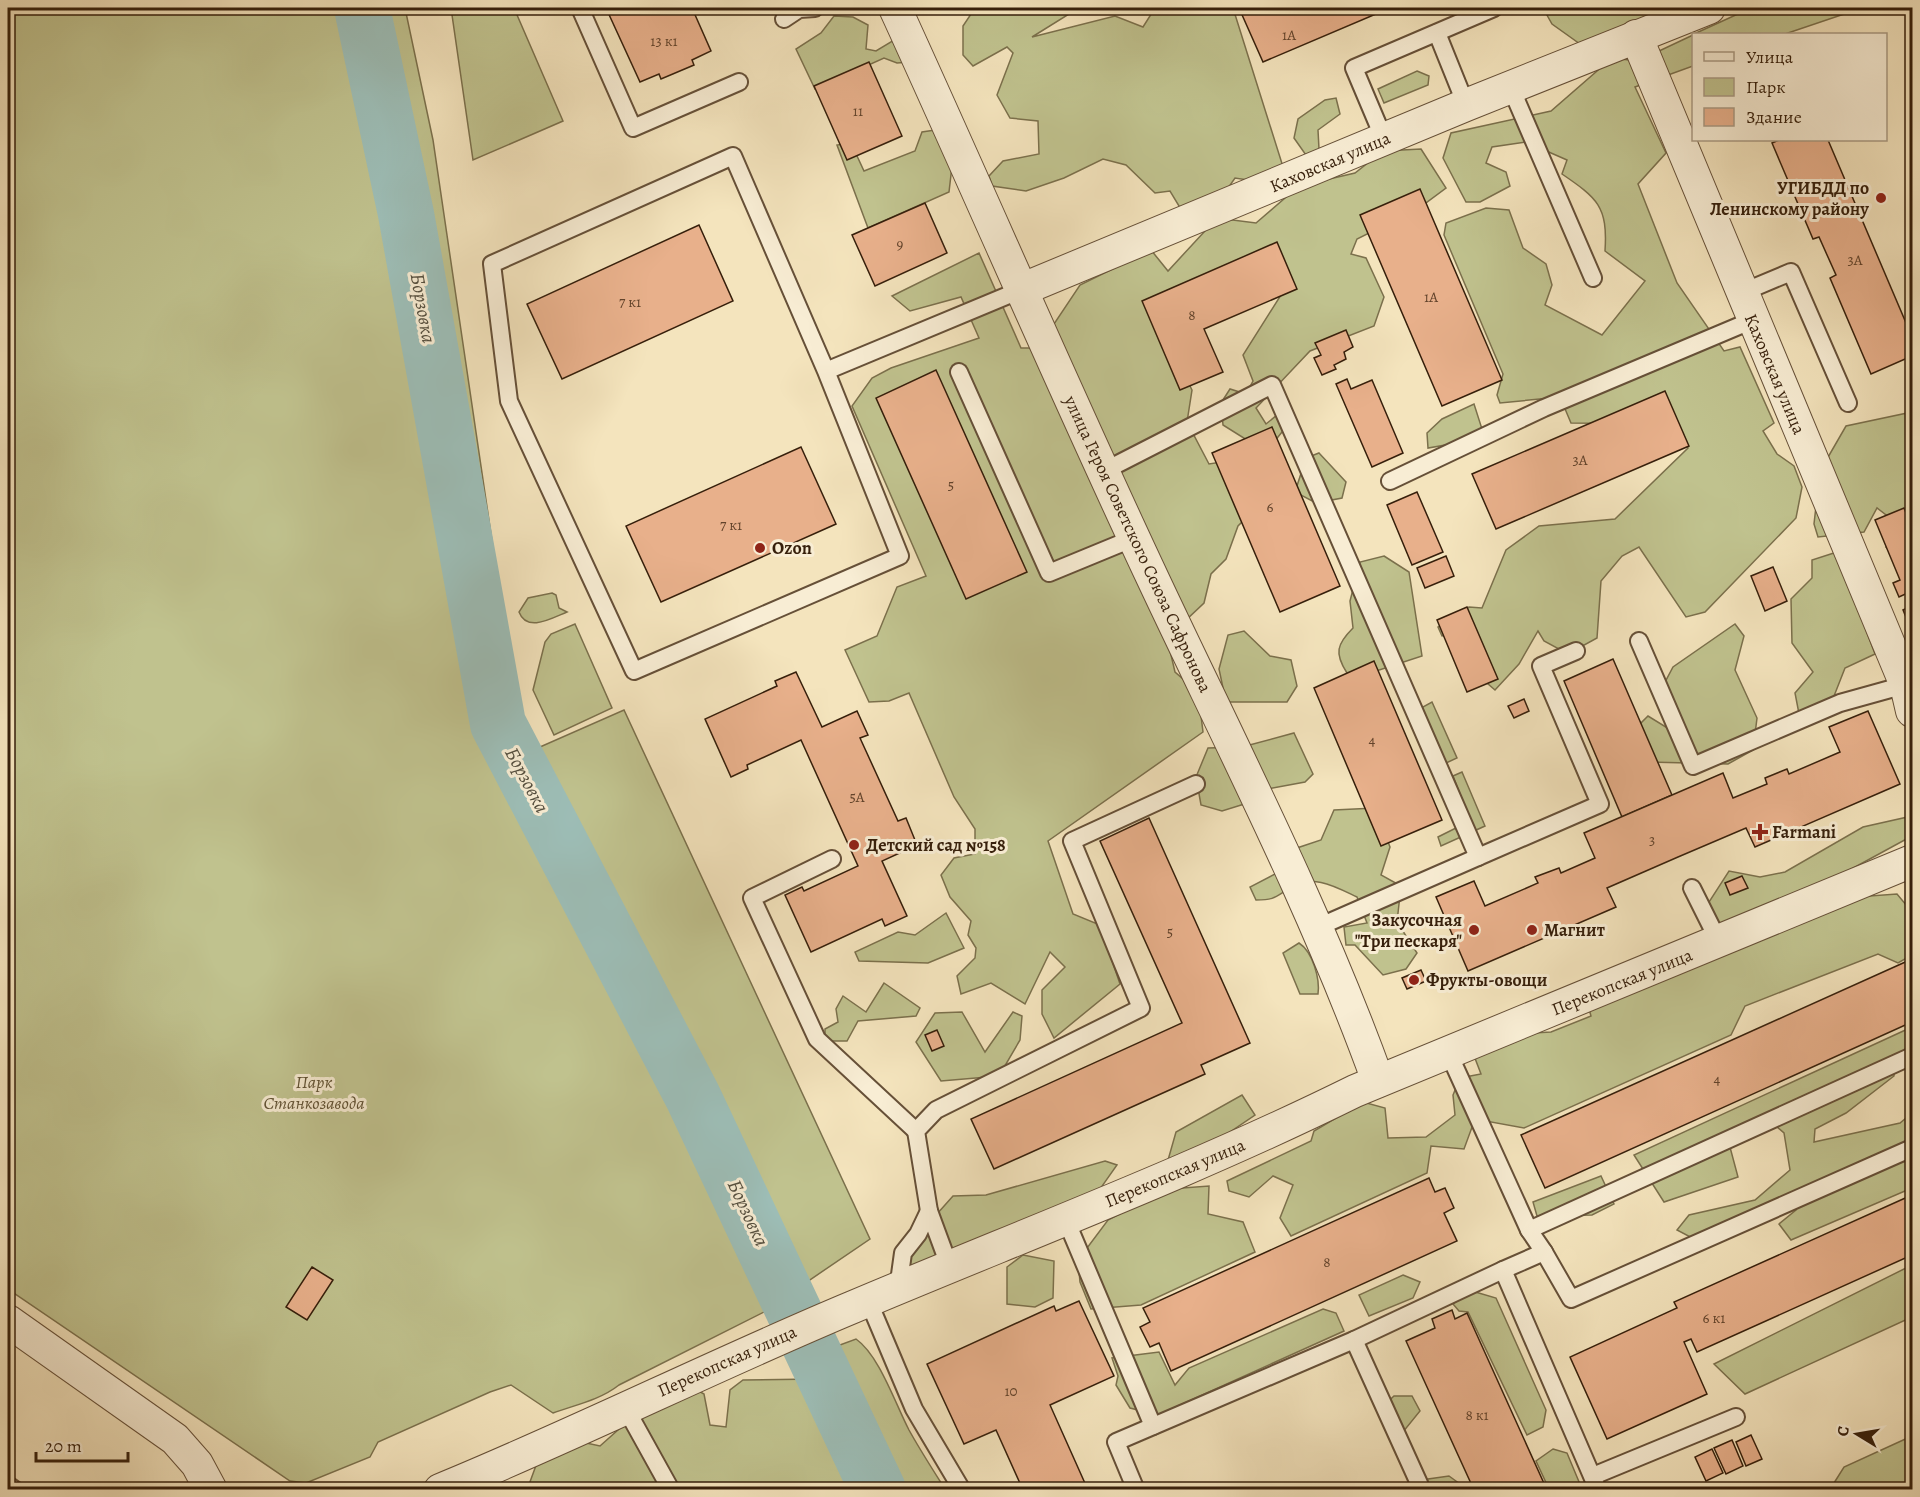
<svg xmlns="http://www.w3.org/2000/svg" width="1920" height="1497" viewBox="0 0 1920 1497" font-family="Alegreya,serif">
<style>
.green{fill:#c0c28e;stroke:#7b704c;stroke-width:1.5}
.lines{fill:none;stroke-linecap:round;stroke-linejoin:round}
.river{stroke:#9dbeb7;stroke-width:56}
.building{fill:#e8b08b;stroke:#361f0b;stroke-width:1.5}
.service-casing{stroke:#665038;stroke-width:20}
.minor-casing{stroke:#665038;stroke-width:34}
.service{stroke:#f8edd4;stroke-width:16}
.minor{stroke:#f8edd4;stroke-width:32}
.poi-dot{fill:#8f2418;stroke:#f8edd4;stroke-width:2}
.labels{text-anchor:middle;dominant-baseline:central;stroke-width:6;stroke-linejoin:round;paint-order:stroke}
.number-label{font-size:15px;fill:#62432b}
.street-label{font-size:18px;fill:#361f0b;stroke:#f8edd4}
.poi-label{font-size:18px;font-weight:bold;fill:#361f0b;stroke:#f8edd4;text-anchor:start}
.park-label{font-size:18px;font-style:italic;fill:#5f5032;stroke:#f8edd4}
.water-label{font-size:20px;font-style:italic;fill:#554f3f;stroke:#f8edd4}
</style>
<rect width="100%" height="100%" fill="#f4e4bd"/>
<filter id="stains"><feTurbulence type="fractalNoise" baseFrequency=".00333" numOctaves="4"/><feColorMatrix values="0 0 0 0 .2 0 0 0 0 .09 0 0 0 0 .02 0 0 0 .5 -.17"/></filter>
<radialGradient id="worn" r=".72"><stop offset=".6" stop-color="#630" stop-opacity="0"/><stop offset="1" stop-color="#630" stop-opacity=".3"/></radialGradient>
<g class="green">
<path d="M8,8H405L433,140L516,704L540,747L624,710L870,1239L798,1288L762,1303L766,1311L619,1385C600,1400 575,1405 553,1413L511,1385L490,1392L378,1442L370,1457L306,1483L290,1481L8,1289Z"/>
<path d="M451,8H514L563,121L473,160Z"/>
<path d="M975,8H1073L1074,11L1032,37L1115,16L1143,27L1155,8H1233L1284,170L1268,183L1235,178L1214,208L1182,211L1170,191L1155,193L1126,165L1103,159L1064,178L1026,191L992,186L989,176L1003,161L1039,154L1038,121L1010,118L997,95L1013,53L1007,47L973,66L963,55V26Z"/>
<path d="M1543,8H1656L1626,37L1587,49L1552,24Z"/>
<path d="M1751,8H1862L1785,34H1694Z"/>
<path d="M834,16L853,17L868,25L866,49L876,51L899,37L909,62L897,63L884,58L815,89L796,49L821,33Z"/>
<path d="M1693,35V66L1635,87L1666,153L1638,184L1677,283L1724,351L1740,347L1774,423L1763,431L1777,454L1794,466L1802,487L1796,518L1705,612L1686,617L1639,547L1622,556L1601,581L1597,638L1568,654L1544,641L1538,631L1519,664L1495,690L1487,683L1466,632L1442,636L1438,627L1469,607L1482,608L1506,550L1539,526L1615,519L1688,448L1678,424L1571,423L1560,397L1500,403L1497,395L1503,374L1444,235L1446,223L1486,208L1509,210L1523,248L1546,264L1552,285L1545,305L1602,335L1645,281L1605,251C1608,206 1597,198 1562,174L1567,160L1526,142L1492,147L1486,163L1506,172L1510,186L1480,202H1466L1443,158L1451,133L1551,111L1612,58L1638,61Z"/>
<path d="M1417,71L1429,76L1428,85L1384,103L1378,89Z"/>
<path d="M1336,98L1340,114L1318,130L1319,149L1308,158L1294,138L1298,119L1325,100Z"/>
<path d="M935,130L952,166L949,192L868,228L837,145L851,143L864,171L915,151L922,132Z"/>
<path d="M1421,149L1446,188L1419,208L1357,239L1351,254L1366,258L1384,297L1374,326L1310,351L1256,408L1266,424L1282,411L1294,417L1266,452L1223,425L1221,403L1230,389L1246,394L1253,381L1243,355L1281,295L1155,314L1192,390L1187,422L1209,464L1228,461L1252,512L1238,526L1226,559L1211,574L1204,603L1167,638L1175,672L1198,692L1203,732L1048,841L1073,914L1100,925L1120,984L1054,1038L1042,1014V990L1065,967L1050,952L1025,1004L991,983L961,994L957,976L975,958L976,948L968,935L971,921L950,897L941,875L954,858L975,854V829L954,797L909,693L889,701L869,702L845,650L877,636L897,587L926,576L852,406L872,378L891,368L979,338L961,297L910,311L892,296L979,253L1021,348H1038L1080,285L1151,250L1168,271L1217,218L1256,223L1299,186L1355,173L1383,151Z"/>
<path d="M1474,404L1482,429L1474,440L1428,448L1427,433L1442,419Z"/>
<path d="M1912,412V570L1886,547L1899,525L1877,508L1864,532L1818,537L1814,524L1820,471L1846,426Z"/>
<path d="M1319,453L1346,482L1342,498L1316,503L1295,492L1306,458Z"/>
<path d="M1837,552L1875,654L1845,668L1825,719H1800L1795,693L1813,672L1792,643L1791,599L1812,578V560Z"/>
<path d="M1384,556L1409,572L1422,656L1364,675L1347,673C1334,653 1337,644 1353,628L1350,601L1360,562Z"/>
<path d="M552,593L556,595L559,608L567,612C552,618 527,633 519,612L528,598Z"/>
<path d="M575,624L612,708L554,735L533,690L545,642L551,634Z"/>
<path d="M1735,624L1744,636L1735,670L1757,718L1753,750L1728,764L1648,762L1632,732L1648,716L1669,729L1663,686L1673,667Z"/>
<path d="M1244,631L1270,656L1291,660L1297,686L1287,702H1226L1219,669L1228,635Z"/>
<path d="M1432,702L1457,758L1444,764L1421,708Z"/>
<path d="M1294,733L1313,774L1305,782L1267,789L1254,801L1222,811L1201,805L1196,777L1208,748L1242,747Z"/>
<path d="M1462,772L1485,826L1441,846L1438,837L1466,823L1467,812L1453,776Z"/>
<path d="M1375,808L1390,847L1381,875L1401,886L1397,922L1417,953L1406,969L1383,975L1355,945H1346L1344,927L1367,923L1357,897C1336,887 1313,873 1290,888C1275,897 1275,900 1256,900L1250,887L1279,872L1297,848L1321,840L1334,810Z"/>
<path d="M1912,816V836L1844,873L1843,898L1897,894L1912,912V955L1898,963L1878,954L1745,1006L1731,1035L1524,1128L1475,1119L1464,1149L1431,1146L1427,1173L1291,1236L1280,1218L1293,1185L1273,1176L1249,1197L1229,1191L1227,1181L1311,1141L1314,1131L1363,1102L1385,1108L1388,1138L1426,1137L1455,1115L1453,1095L1460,1078L1481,1074L1473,1053L1512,1034L1551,1032L1591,1016L1588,1005L1712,931L1698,919L1729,871L1760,877L1785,872L1863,827Z"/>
<path d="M946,913L964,948L928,963L859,961L855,952L898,932L915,935Z"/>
<path d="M1299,943C1313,952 1320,979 1318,994H1300L1283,953Z"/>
<path d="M884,983L920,1008L916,1016L858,1021L847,1041H825V1029L838,1022L836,1009L843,996L866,1012Z"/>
<path d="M962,1012L985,1052L1013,1012L1022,1016L1020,1040L999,1076L941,1081L916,1042L935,1013Z"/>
<path d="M1912,1027V1059L1894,1055V1076L1846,1113L1815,1129L1814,1142L1900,1123L1912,1113V1188L1791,1240L1779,1224L1796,1210L1793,1198L1694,1239L1677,1230L1689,1215L1755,1200L1790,1170L1784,1133L1770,1121L1727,1136L1738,1177L1664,1202L1634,1155Z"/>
<path d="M1242,1095L1255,1115L1193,1157L1168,1160L1176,1132Z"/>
<path d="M1105,1161L1117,1165L1093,1199L914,1275L896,1260L953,1196L986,1195Z"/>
<path d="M1601,1176L1614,1204L1592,1215L1537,1216L1533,1202Z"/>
<path d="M1209,1186L1208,1214L1243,1222L1255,1252L1141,1305L1091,1309L1080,1282L1078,1260L1108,1220L1145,1201L1156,1190Z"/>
<path d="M1023,1255L1054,1261L1053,1298L1035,1307L1007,1304V1267Z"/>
<path d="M1912,1265V1317L1745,1394L1714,1364Z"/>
<path d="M1403,1275L1420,1282L1413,1298L1369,1316L1359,1295Z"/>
<path d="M1472,1291L1496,1298L1546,1410L1543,1427L1527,1435L1468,1312L1459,1311L1453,1304Z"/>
<path d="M1323,1309L1336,1313L1344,1331L1158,1415L1130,1408L1116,1385L1118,1376L1112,1358L1159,1352L1175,1385L1189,1368Z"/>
<path d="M856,1339C879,1355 895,1403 909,1430C920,1450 933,1470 945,1489L527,1490L538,1460L577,1441L600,1446L645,1406L690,1386L704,1394L710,1425L726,1427L730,1390L743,1380L816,1379L833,1359L821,1352Z"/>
<path d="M1394,1396H1412L1420,1411L1403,1432L1380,1409Z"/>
<path d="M1912,1436V1489H1835L1834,1483L1844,1467Z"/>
<path d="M1553,1449L1567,1453L1582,1489H1549L1536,1461Z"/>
<path d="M1449,1476L1467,1489L1414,1490L1428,1479Z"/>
</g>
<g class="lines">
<path class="river" d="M362,8L406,214L498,724L693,1097L878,1490"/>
</g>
<g class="building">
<path d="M606,8H692L711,51L692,60L694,65L661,79L659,74L640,82Z"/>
<path d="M1239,8H1390L1263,62Z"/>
<path d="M869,62L902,136L847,160L814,86Z"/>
<path d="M1779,140H1828L1912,337V356L1871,374L1830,278L1836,275L1819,237L1813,239L1772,143Z"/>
<path d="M1420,189L1502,380L1442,406L1360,215Z"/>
<path d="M925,203L947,253L875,286L852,235Z"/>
<path d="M699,225L733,301L562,379L527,304Z"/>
<path d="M1277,242L1297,289L1204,329L1223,372L1180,390L1142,301Z"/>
<path d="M1346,330L1353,347L1344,352L1346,359L1334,365L1336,369L1322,375L1314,358L1321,355L1315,343Z"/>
<path d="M936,370L1027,572L966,599L876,398Z"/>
<path d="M1347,379L1351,389L1372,380L1403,453L1372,467L1336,384Z"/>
<path d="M1665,391L1689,446L1496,529L1472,474Z"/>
<path d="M1272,427L1340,586L1280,612L1212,453Z"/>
<path d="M801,447L836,524L661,602L626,526Z"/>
<path d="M1417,492L1443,552L1412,565L1387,505Z"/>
<path d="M1904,508L1912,528V591L1899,597L1893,583L1900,580L1875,520Z"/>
<path d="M1446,556L1454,576L1425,588L1417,568Z"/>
<path d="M1773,567L1787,601L1765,611L1751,576Z"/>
<path d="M1912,606V632L1903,610Z"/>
<path d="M1467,607L1498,679L1467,692L1437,620Z"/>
<path d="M1613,659L1672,795L1622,817L1564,681Z"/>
<path d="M1374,661L1442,820L1381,846L1314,688Z"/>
<path d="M796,672L822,727L857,711L868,735L860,738L898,821L906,818L917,845L882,861L907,916L885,926L882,919L811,952L785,895L802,887L804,891L858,866L801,740L747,765L748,769L731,777L705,719L777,686L775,681Z"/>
<path d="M1524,699L1529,711L1514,718L1508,706Z"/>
<path d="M1868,711L1900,784L1755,847L1746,828L1678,857L1607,888L1616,907L1468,971L1436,897L1474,881L1485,906L1538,883L1535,877L1559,868L1561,873L1595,858L1584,833L1723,773L1733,798L1767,784L1765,778L1787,769L1789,774L1840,752L1829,727Z"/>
<path d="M1149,818L1250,1043L1201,1065L1205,1074L994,1169L971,1119L1182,1023L1100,841Z"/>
<path d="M1742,876L1748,888L1730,895L1725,883Z"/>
<path d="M1912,959V1022L1545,1188L1521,1135Z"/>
<path d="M1421,970L1426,981L1407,989L1402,978Z"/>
<path d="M937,1030L944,1046L932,1051L925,1035Z"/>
<path d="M1429,1178L1435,1192L1445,1188L1454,1208L1444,1213L1457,1241L1171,1371L1159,1343L1150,1347L1140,1327L1150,1322L1143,1308Z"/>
<path d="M1912,1195V1255L1697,1352L1691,1339L1684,1342L1707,1394L1607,1439L1570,1357L1677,1308L1674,1302Z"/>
<path d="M312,1267L333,1280L307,1320L286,1307Z"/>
<path d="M1079,1301L1114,1376L1050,1405L1088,1490H1023L996,1430L964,1444L927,1364L1054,1306L1056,1311Z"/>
<path d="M1452,1310L1455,1319L1467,1313L1547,1490H1474L1406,1341L1435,1328L1432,1319Z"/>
<path d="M1751,1435L1762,1459L1746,1466L1736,1442Z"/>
<path d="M1732,1440L1743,1466L1726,1474L1714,1448Z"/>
<path d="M1712,1449L1723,1473L1706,1481L1695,1457Z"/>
</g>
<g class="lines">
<g class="service-casing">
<g id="service">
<path d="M580,8L633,128L739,82"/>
<path d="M784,19L799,9L815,8"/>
<path d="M1437,33L1466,105"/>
<path d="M1511,88L1593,278"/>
<path d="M1384,139L1354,68L1494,8"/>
<path d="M1741,293L1791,272L1848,403"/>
<path d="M826,371L733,156L492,264L509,401L634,671L900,556L826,371L1023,289"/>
<path d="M959,372L1049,573L1134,538"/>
<path d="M1104,471L1272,385L1478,857L1316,928"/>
<path d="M1390,481L1544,408L1753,320"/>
<path d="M1639,641L1693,766L1840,703L1912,683"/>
<path d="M1478,857L1600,804L1541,666L1576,651"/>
<path d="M832,859L752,898L817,1039L916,1131"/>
<path d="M1692,888L1719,942"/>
<path d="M1449,1054L1529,1230L1544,1252L1503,1270L1598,1490"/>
<path d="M1066,1220L1153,1426"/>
<path d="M1529,1230L1912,1056"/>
<path d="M1544,1252L1571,1299L1912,1148"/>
<path d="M950,1268L929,1211L916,1131L936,1110L1141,1008L1072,841L1196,784"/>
<path d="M898,1289L903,1253L918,1234L929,1211"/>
<path d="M868,1300L914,1409L962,1490"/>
<path d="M1354,1340L1422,1490"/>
<path d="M625,1407L671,1490"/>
<path d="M1593,1476L1736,1417"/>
<path d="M8,1485L15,1490"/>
<path d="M1136,1490L1116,1442L1354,1340L1503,1270"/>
</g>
</g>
<g class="minor-casing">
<g id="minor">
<path d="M895,8C982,198 1064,390 1153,579C1231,745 1316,909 1378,1081"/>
<path d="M1636,36L1906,685L1912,711"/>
<path d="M1023,289L1466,105L1709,8"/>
<path d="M8,1321L175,1439L197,1464L211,1490"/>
<path d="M440,1490C579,1433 714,1365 853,1307C1021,1236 1191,1172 1355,1091L1912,861"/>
</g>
</g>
<use href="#service" class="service"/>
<use href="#minor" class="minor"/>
</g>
<g class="poi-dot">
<circle cx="1881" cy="198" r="6"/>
<circle cx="760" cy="548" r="6"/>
<path d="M1757 823h6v6h6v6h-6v6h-6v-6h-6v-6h6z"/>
<circle cx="854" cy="845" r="6"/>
<circle cx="1474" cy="930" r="6"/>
<circle cx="1532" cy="930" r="6"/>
<circle cx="1414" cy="980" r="6"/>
</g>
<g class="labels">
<g class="number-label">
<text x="1289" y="35">1А</text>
<text x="664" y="41">13 к1</text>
<text x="858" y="111">11</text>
<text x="900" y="244">9</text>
<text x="1855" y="260">3А</text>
<text x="1431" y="297">1А</text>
<text x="630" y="302">7 к1</text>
<text x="1192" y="315">8</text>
<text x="1580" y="460">3А</text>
<text x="951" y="485">5</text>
<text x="1270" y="507">6</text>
<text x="731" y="525">7 к1</text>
<text x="1372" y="740">4</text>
<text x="857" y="797">5А</text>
<text x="1652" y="840">3</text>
<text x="1170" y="932">5</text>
<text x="1717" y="1079">4</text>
<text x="1327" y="1262">8</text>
<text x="1714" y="1318">6 к1</text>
<text x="1011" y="1391">10</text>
<text x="1477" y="1415">8 к1</text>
</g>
<g class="street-label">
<text transform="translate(1330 162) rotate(-23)">Каховская улица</text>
<text transform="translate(1775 374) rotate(67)">Каховская улица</text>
<text transform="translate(1138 544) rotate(65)">улица Героя Советского Союза Сафронова</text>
<text transform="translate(1622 982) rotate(-22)">Перекопская улица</text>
<text transform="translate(1175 1173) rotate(-23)">Перекопская улица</text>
<text transform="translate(727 1361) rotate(-24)">Перекопская улица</text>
</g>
<g class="poi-label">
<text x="1869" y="188" text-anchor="end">УГИБДД по<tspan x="1869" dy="21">Ленинскому району</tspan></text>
<text x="772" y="548">Ozon</text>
<text x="1772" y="832">Farmani</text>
<text x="866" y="845">Детский сад №158</text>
<text x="1462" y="920" text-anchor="end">Закусочная<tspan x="1462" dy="21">"Три пескаря"</tspan></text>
<text x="1544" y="930">Магнит</text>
<text x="1426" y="980">Фрукты-овощи</text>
</g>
<g class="park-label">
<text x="314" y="1082">Парк<tspan x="314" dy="21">Станкозавода</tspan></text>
</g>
<g class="water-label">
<text transform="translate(423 308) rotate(80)">Борзовка</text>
<text transform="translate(527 780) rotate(62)">Борзовка</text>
<text transform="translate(748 1213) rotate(65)">Борзовка</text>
</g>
</g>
<rect width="1920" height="1497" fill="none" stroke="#f4e4bd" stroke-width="30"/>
<rect x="9" y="9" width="1902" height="1479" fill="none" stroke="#361f0b" stroke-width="3"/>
<rect x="15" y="15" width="1890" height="1467" fill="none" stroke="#361f0b" stroke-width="1.5"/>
<rect x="1692" y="33" width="195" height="108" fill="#f8edd4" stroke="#aa9b84" stroke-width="1.5"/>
<rect x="1704" y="52" width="30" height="9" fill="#f8edd4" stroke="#aa9b84" stroke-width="1.5"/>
<text x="1746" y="63" font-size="18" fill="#361f0b">Улица</text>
<rect x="1704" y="78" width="30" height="18" fill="#c0c28e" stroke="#aa9b84" stroke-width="1.5"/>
<text x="1746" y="93" font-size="18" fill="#361f0b">Парк</text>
<rect x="1704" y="108" width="30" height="18" fill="#e8b08b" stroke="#aa9b84" stroke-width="1.5"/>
<text x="1746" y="123" font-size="18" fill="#361f0b">Здание</text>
<g transform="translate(1857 1434) rotate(281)" stroke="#f8edd4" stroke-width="4.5" paint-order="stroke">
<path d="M0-4.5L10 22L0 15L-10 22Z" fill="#361f0b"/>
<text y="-9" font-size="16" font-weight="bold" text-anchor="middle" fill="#361f0b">С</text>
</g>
<path d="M36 1452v9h92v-9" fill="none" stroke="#361f0b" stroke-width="3"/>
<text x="45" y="1452" font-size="18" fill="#361f0b" stroke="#f8edd4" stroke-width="4.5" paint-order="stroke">20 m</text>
<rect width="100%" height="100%" filter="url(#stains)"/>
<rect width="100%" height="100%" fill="url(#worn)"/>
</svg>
